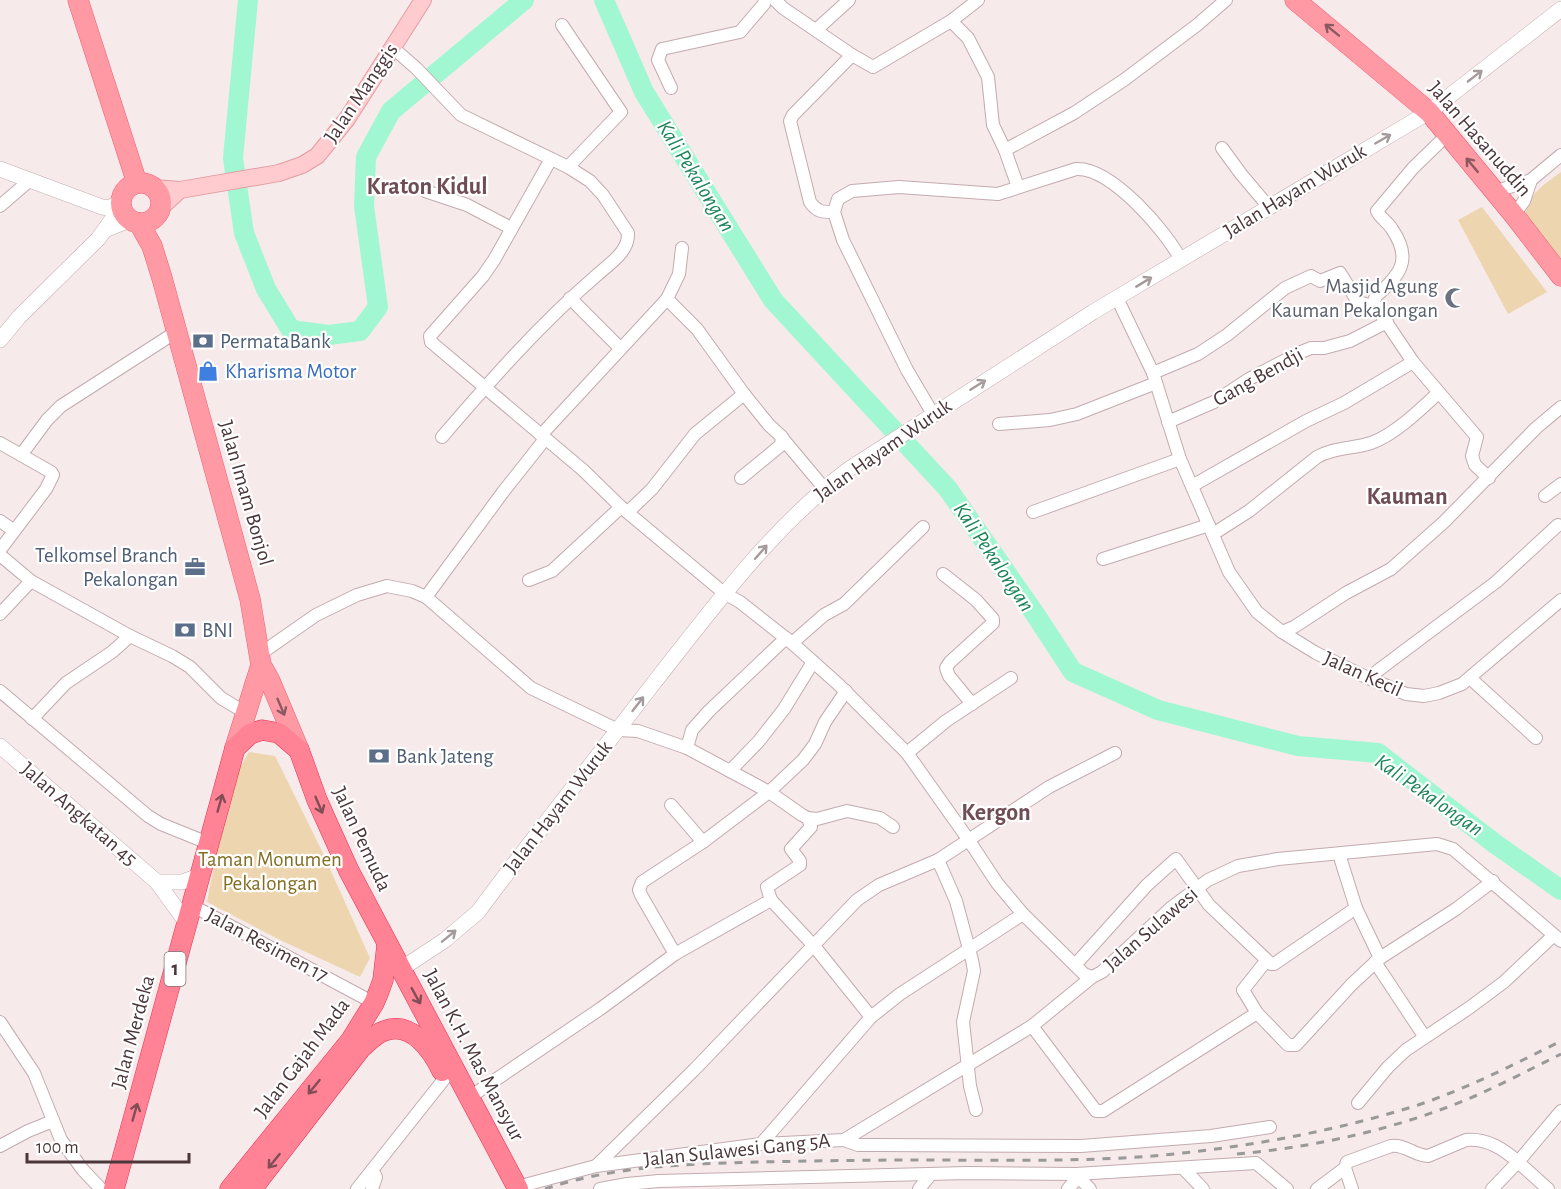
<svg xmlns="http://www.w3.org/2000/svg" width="1561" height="1189" viewBox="0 0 1561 1189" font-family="'Alegreya Sans',sans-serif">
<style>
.green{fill:#edd6af}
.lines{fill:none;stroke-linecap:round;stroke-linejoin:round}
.river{stroke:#a2f7d3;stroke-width:20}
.minor-casing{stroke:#c3abaf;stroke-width:14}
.tertiary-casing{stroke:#c3abaf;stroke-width:16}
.secondary-casing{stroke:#e39ca2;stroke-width:18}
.primary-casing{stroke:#ef5f72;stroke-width:21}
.trunk-casing{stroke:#ec2e53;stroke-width:21}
.minor{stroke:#fff;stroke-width:12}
.tertiary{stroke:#fff;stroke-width:15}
.secondary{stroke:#ffcbce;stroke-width:16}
.primary{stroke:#ff9aa5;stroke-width:20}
.trunk{stroke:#ff8394;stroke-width:20}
.rail{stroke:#999;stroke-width:3;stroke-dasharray:8 8;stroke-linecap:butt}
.oneway{stroke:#8a5a60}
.oneway2{stroke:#a59b9d}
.oneway3{stroke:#814e56}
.labels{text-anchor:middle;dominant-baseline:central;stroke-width:4.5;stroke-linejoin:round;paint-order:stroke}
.shield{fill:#fff;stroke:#817376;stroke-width:1.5}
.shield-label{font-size:20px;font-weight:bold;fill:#4b373b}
.street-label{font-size:21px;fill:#4b373b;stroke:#fff}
.worship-label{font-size:21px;fill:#5b616d;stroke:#fff;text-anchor:end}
.service-label{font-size:21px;fill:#4e5e75;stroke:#fff;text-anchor:start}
.shop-label{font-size:21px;fill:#366cbe;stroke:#fff;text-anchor:start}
.park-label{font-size:21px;fill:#836f23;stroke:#fff}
.water-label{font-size:22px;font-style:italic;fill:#1e845a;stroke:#fff}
.quarter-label{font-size:24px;font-weight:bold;fill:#6f4d55;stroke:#fff}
</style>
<rect width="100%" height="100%" fill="#f6eaeb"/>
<g class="green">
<path d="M1561,172V263L1525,220C1527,194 1541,187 1561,172Z"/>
<path d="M1482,207L1547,292L1508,314L1458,220Z"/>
<path d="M249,752L275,756L322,851L370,958L360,977L280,940L207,902L224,815L235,776Z"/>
</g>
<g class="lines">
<g class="river">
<path d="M248,0L233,158L244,233L266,289L291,330L329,335L360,331L378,307L364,206L366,157L391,111L524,0"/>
<path d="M604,0L644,92L773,300L948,489L1035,614L1073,672L1158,710L1298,746L1378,753L1494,843L1561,890"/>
</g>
<g class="minor-casing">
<g id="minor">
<path d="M775,0L783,8L852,55L873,67L951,21L968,38L988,77L993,125L1005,150L1018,187"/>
<path d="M951,21L978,0"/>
<path d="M562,25L621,112L568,167"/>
<path d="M816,30L849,0"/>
<path d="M392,47L416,68L461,115L568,167L590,181L603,195L628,233C629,252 610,263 597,275C540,324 491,380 442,437"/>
<path d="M671,88L658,60L662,49L740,32L764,4L765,0"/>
<path d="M1447,135L1413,168L1377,211C1380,218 1388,222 1392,229C1413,260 1400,275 1376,296L1374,301L1376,307L1413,362L1477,437L1472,456L1475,465L1489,478"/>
<path d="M1222,148L1241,174L1268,206"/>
<path d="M1005,150L1074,113L1124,80L1197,25L1226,0"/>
<path d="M551,159L494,260L483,276L430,336L431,342L583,470L621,507L724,593L740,602L792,643L838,684L907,753L968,839L997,883L1023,914L1084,974L1092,977L1102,972L1172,907L1208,880L1238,866L1278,859L1437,844L1453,849L1561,941"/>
<path d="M425,191L467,205L511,228"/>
<path d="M1494,192L1531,180L1561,155"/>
<path d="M0,206L29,181"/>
<path d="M834,212C822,212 817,212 810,202L790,121L793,115L852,55"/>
<path d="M1514,215L1524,201L1531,180"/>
<path d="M570,298L620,348"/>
<path d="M1117,298L1153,373L1180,459L1229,572L1257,612L1282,632L1316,653L1368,678L1406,694L1424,696L1439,693L1462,684L1561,600"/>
<path d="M667,299L679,274L682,248"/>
<path d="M1153,373L1198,354L1227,335L1285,288L1311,276L1320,281L1340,273L1358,302L1376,307"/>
<path d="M933,414L907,370L843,240L834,212L838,199L852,191L899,187L998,194L1076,169C1111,167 1166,231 1181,260"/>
<path d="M1168,422L1214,402L1249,379L1301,352L1311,348H1324L1350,341L1387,322"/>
<path d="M999,424L1050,420L1077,414L1156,383"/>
<path d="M541,435L667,299L697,329L744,394L769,425L782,437L781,445L741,478"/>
<path d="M783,439L824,488"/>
<path d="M0,443L51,472L53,475L46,489L0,550"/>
<path d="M21,455L47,420L61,406L176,332"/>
<path d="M1192,486L1306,421L1344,403L1413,362"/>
<path d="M1545,496L1561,484"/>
<path d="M628,512L652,489L695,434L744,394"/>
<path d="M1033,512L1180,459"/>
<path d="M0,521L13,530"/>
<path d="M1213,534L1249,511L1317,457C1334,447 1353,449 1371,443C1394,435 1420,410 1438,393"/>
<path d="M0,555L31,581L130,636L172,656L190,667L221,698L246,713"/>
<path d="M1103,559L1209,525"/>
<path d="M943,574L976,600L993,619V623L950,662L946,668L949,676L972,704"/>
<path d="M529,580L552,571L621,507"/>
<path d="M426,597L503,492L545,439"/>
<path d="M0,614L31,581"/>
<path d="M1282,632L1294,627L1346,593L1391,569L1444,522L1536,428L1561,407"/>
<path d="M792,643L824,615L844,604L923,527"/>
<path d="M260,654L316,615L357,595L387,586L412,591L426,597L531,688L618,730L638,731L687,748L730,771L759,741L784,709L813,662"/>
<path d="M1368,678L1496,582L1558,525"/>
<path d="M1470,678L1536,738"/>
<path d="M0,691L148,816L161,824L208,843"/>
<path d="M32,719L66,683L112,652L130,636"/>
<path d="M687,748L692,730L709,711L786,638"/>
<path d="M907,753L946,721L1011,678"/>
<path d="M730,771L769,792L802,815L808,818L817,819L847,811L880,818L893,827"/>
<path d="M671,805L703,842"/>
<path d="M1339,854L1356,908L1380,958"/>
<path d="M938,860L956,901L972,960L974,971L963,1022L970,1086L976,1110"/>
<path d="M771,900L814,946L871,1017"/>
<path d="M191,905L374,1003"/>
<path d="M675,954L641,895L639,890L642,882L703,842L769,792L803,760L815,744L825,722L846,691"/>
<path d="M1375,962L1424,1036"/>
<path d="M1075,965L1147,885L1176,859L1209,905L1271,964H1274L1356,908"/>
<path d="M1257,1013L1243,990L1266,961"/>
<path d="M0,1022L34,1073L61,1140L83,1170L101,1189"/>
<path d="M1032,1026L1096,1111H1103L1257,1013L1288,1045H1296L1352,984L1380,958L1456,909L1493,881"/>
<path d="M470,1097L600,1009L675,954L771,900L767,887L800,865V861L791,849L811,827L808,818"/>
<path d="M1358,1103L1388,1067L1406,1050L1469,1008L1504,982L1554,935"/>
<path d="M844,1140L858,1145H878L1081,1146L1211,1136L1270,1127"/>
<path d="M761,1144L871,1017L900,994L1023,914"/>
<path d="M0,1146L28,1131L53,1121"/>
<path d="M596,1166L694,1070L857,900L879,885L938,860L1049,787L1115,753"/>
<path d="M1183,1168L1203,1189"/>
<path d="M372,1170L376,1177L372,1189"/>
<path d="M1076,1174L1090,1189"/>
<path d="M517,1187L596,1166L761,1144L844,1140L1032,1026L1092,977"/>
<path d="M357,1189L445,1078"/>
<path d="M600,1189L627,1184L659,1181L967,1173L1076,1174L1256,1163L1287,1189"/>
<path d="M919,1189L931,1174"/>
<path d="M1068,1189L1079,1176"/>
<path d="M1317,1189L1345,1168"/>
<path d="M1352,1189L1345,1168L1347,1162L1391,1146C1405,1144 1415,1156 1428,1156L1466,1140C1486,1138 1504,1149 1518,1162L1561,1111"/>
<path d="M1492,1189L1518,1162L1548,1189"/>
</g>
</g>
<g class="tertiary-casing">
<g id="tertiary">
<path d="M0,169L102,207L109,208L120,202"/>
<path d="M107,229L129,220"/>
<path d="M0,340L19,317L98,239L121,207"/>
<path d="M0,746L157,882L186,922"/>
<path d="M157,882H182L199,876"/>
<path d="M401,969L445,940L478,912C535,835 595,760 653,684C713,608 771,528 849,469L1093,312L1429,112L1561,9"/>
</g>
</g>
<g class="secondary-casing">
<g id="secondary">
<path d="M154,188L180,190L279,173L302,165L317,156L347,119L423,0"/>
<path d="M160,208L180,190"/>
</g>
</g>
<g class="primary-casing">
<g id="primary">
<path d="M78,0L137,183"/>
<path d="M1295,0L1429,112L1514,215L1561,276"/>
<circle cx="141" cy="203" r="20"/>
<path d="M139,223L152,246L162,278L250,599L261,665L270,681L299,750"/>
<path d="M235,748L261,665"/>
</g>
</g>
<g class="trunk-casing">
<g id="trunk">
<path d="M114,1189L235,748L250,734L262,730L279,733L299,750L317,800L349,871L518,1189"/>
<path d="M230,1189L351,1040L374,1003L379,991L383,980L387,945"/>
<path d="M252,1189L361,1048C368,1042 375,1034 384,1031C411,1020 432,1050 442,1071"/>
</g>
</g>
<use href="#minor" class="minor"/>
<use href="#tertiary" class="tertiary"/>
<use href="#secondary" class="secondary"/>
<use href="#primary" class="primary"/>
<use href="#trunk" class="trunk"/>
<g class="rail">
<path d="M1237,1154C1317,1147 1401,1128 1475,1096C1504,1083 1533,1068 1561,1054"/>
<path d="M545,1189C613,1166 685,1164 757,1162C810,1161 864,1160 918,1160C996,1160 1075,1162 1153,1156C1242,1148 1333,1132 1418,1105C1468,1088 1515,1064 1561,1041"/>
</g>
</g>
<defs><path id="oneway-shaft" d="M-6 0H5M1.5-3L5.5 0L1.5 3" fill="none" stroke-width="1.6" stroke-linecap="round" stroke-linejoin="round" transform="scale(1.5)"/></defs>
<g class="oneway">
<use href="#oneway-shaft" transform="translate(1332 30) rotate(-141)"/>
<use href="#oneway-shaft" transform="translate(1472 165) rotate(-130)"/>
<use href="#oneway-shaft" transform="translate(281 707) rotate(67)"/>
</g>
<g class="oneway2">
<use href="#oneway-shaft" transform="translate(1475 76) rotate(-38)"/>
<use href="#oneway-shaft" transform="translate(1383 139) rotate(-30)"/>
<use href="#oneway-shaft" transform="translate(1144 282) rotate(-31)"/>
<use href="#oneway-shaft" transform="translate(978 385) rotate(-32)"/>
<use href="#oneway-shaft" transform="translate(761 552) rotate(-49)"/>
<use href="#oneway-shaft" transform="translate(638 704) rotate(-52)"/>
<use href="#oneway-shaft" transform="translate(449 936) rotate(-39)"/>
</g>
<g class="oneway3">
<use href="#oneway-shaft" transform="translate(220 803) rotate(-74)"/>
<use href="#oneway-shaft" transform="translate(319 805) rotate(67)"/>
<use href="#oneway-shaft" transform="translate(416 996) rotate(61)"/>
<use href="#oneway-shaft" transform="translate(314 1087) rotate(129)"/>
<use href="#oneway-shaft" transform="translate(135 1112) rotate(-74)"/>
<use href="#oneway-shaft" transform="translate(274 1161) rotate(129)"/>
</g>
<defs>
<g id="mosque-bare" transform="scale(1.62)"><path d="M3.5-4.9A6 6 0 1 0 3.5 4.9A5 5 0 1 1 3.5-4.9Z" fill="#6b7280" stroke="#fff" stroke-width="2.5" paint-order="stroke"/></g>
<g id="bank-bare" transform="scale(1.62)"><path d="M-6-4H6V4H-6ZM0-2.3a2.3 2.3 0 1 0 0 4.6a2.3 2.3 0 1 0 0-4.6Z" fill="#5c6f8a" stroke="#fff" stroke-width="2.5" paint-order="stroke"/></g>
<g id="shop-bare" transform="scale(1.62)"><path d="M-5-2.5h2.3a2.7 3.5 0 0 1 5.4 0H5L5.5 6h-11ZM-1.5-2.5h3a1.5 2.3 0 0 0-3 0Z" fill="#3f7fe0" stroke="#fff" stroke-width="2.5" paint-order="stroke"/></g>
<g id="office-bare" transform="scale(1.62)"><path d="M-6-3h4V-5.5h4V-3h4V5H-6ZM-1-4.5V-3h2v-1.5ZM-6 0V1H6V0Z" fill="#5c6f8a" stroke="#fff" stroke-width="2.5" paint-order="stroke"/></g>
</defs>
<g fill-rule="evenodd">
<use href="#mosque-bare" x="1455" y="298"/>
<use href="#bank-bare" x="203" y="341"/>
<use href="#shop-bare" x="208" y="371"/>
<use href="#office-bare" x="195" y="567"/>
<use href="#bank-bare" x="185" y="630"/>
<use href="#bank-bare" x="379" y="756"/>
</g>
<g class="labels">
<rect class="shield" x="164.5" y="952" width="21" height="34" rx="4.5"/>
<g class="shield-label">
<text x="175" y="969">1</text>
</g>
<g class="street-label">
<text transform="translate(361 93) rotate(-56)">Jalan Manggis</text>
<text transform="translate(1480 139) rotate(49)">Jalan Hasanuddin</text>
<text transform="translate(1295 191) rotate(-31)">Jalan Hayam Wuruk</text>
<text transform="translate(1258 377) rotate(-29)">Gang Bendji</text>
<text transform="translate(883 450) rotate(-35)">Jalan Hayam Wuruk</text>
<text transform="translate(246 493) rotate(74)">Jalan Imam Bonjol</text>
<text transform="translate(1363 674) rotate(24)">Jalan Kecil</text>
<text transform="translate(558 807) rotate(-52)">Jalan Hayam Wuruk</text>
<text transform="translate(79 814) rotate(41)">Jalan Angkatan 45</text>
<text transform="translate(362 839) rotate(65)">Jalan Pemuda</text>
<text transform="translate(1151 929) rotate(-41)">Jalan Sulawesi</text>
<text transform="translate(267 945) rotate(28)">Jalan Resimen 17</text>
<text transform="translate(133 1032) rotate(-75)">Jalan Merdeka</text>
<text transform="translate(474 1055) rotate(62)">Jalan K.H. Mas Mansyur</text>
<text transform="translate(302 1058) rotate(-53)">Jalan Gajah Mada</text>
<text transform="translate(737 1150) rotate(-6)">Jalan Sulawesi Gang 5A</text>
</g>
<g class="worship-label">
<text x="1438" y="286">Masjid Agung<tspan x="1438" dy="24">Kauman Pekalongan</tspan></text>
</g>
<g class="service-label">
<text x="220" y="341">PermataBank</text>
<text x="178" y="555" text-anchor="end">Telkomsel Branch<tspan x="178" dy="24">Pekalongan</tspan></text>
<text x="202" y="630">BNI</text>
<text x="396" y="756">Bank Jateng</text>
</g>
<g class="shop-label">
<text x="225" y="371">Kharisma Motor</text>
</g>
<g class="park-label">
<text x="270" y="859">Taman Monumen<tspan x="270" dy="24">Pekalongan</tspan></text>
</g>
<g class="water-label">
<text transform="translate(696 176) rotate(58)">Kali Pekalongan</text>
<text transform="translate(994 557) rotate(56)">Kali Pekalongan</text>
<text transform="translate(1429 795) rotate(35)">Kali Pekalongan</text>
</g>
<g class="quarter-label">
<text x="427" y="187">Kraton Kidul</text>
<text x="1407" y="497">Kauman</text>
<text x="996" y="813">Kergon</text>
</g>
</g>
<path d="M27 1153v9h162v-9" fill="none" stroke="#4b373b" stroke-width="3"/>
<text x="36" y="1153" font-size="18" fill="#4b373b" stroke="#ffffff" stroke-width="4.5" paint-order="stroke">100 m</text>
</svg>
